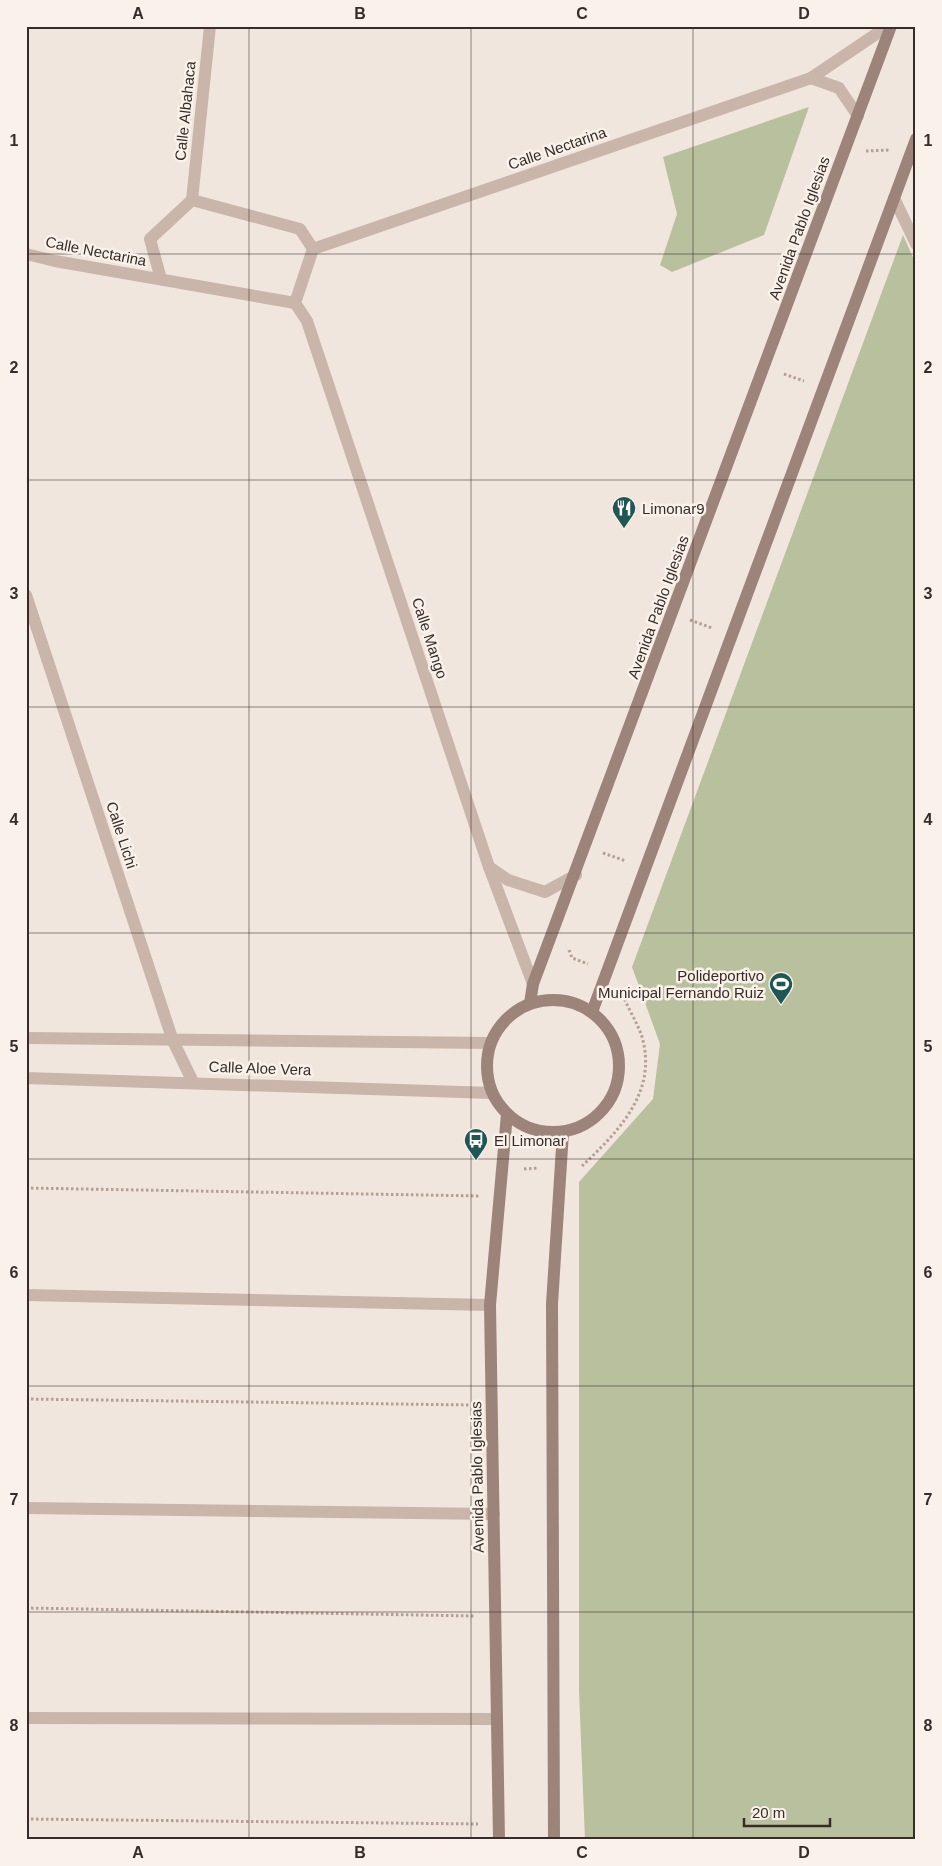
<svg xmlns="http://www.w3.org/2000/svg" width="942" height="1866" viewBox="0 0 942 1866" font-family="Arial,sans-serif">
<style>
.grass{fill:#b9c09e}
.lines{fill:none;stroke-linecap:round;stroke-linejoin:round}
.path{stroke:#b59f94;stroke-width:3;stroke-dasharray:2.5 2.5;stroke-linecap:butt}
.street{stroke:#c9b5aa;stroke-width:12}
.secondary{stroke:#9d847b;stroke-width:12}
.grid{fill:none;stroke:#372c29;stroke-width:1;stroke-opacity:0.55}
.labels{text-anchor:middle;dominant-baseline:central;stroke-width:5;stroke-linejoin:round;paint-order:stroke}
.street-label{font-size:15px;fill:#372c29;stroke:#f9f1ea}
.poi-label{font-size:15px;fill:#372c29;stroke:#f9f1ea;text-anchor:start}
.neatline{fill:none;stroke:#372c29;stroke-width:2}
.grid-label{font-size:16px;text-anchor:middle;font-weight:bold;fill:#372c29}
</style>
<rect width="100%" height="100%" fill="#f1e6de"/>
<g class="grass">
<path d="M809,107L764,235L672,272L660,265L677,214L663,157Z"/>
<path d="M903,235L916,264V1840H585L579,1691V1182L653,1099L660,1044L632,967Z"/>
</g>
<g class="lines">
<g class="path">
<path d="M866,151L889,150"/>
<path d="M784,374L804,381"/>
<path d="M690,620L712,628"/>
<path d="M603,853L626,861"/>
<path d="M569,950L572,958L588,964"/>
<path d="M582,1166C618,1132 658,1092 642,1037C637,1021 627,1008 622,992"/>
<path d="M524,1169L539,1168"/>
<path d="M26,1188L480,1196"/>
<path d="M26,1399L471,1405"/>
<path d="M26,1608L475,1616"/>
<path d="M26,1819L478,1824"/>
</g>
<g class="street">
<path d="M811,78L839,88L858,116"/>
<path d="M894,198L916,244"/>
<path d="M192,200L210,26"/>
<path d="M313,249L811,78L888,26"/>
<path d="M26,254L55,261L295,303L313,249L300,229L192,200L150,239L161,279"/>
<path d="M295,303L307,321L489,867L533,984"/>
<path d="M26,595L173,1041L193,1082"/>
<path d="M489,867L508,880L545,892L576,875"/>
<path d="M26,1038L490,1043"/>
<path d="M26,1078L492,1093"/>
<path d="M26,1295L490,1305"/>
<path d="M26,1508L494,1514"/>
<path d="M26,1718L497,1719"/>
</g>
<g class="secondary">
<circle cx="553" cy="1066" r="66"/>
<path d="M530,1003L533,984L891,26"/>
<path d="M592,1012L916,139"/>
<path d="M499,1840L490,1305L507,1114"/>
<path d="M554,1840L552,1304L563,1132"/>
</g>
</g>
<path class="grid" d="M249,26V1840M471,26V1840M693,26V1840M26,254H916M26,480H916M26,707H916M26,933H916M26,1159H916M26,1386H916M26,1612H916"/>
<defs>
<g id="restaurant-pin" transform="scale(1.25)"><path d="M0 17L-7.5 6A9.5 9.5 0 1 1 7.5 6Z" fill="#205754" stroke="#f9f1ea"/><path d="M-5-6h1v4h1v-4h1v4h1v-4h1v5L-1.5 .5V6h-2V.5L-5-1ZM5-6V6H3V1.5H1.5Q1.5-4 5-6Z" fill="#fff"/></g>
<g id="stadium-pin" transform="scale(1.25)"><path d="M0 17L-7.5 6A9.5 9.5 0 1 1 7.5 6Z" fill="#205754" stroke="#f9f1ea"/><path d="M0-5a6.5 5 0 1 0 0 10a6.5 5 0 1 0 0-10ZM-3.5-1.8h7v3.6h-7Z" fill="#fff"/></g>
<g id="bus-pin" transform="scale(1.25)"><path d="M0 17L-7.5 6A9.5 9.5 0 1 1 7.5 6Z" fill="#205754" stroke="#f9f1ea"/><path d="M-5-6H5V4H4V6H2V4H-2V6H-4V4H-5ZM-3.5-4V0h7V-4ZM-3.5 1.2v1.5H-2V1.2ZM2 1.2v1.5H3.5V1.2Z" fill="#fff"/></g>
</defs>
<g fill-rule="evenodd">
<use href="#restaurant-pin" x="624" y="508"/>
<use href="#stadium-pin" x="781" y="984"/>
<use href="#bus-pin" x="476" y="1140"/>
</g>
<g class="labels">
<g class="street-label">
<text transform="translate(185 111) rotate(-84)">Calle Albahaca</text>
<text transform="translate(557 148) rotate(-19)">Calle Nectarina</text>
<text transform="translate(799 228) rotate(-70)">Avenida Pablo Iglesias</text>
<text transform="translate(96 251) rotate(11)">Calle Nectarina</text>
<text transform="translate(658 607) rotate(-70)">Avenida Pablo Iglesias</text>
<text transform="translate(430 638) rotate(72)">Calle Mango</text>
<text transform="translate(122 835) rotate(72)">Calle Lichi</text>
<text transform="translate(260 1068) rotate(2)">Calle Aloe Vera</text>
<text transform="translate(477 1477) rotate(-91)">Avenida Pablo Iglesias</text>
</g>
<g class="poi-label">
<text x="642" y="508">Limonar9</text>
<text x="764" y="975" text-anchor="end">Polideportivo<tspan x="764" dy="17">Municipal Fernando Ruiz</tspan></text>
<text x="494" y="1140">El Limonar</text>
</g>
</g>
<rect width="942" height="1866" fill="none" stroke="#f9f1ea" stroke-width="55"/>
<path d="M744 1818v8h86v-8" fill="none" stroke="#372c29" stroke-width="2.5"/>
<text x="752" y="1818" font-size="15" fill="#372c29" stroke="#f9f1ea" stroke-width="4" paint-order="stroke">20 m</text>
<rect x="28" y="28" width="886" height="1810" class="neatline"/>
<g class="grid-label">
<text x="138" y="19">A</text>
<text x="360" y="19">B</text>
<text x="582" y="19">C</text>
<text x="804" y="19">D</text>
<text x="14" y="146">1</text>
<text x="928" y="146">1</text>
<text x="14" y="373">2</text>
<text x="928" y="373">2</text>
<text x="14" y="599">3</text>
<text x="928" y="599">3</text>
<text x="14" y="825">4</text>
<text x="928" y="825">4</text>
<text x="14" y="1052">5</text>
<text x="928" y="1052">5</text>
<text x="14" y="1278">6</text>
<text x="928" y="1278">6</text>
<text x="14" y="1505">7</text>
<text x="928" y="1505">7</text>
<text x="14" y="1731">8</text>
<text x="928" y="1731">8</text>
<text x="138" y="1858">A</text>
<text x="360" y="1858">B</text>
<text x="582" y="1858">C</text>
<text x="804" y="1858">D</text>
</g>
</svg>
